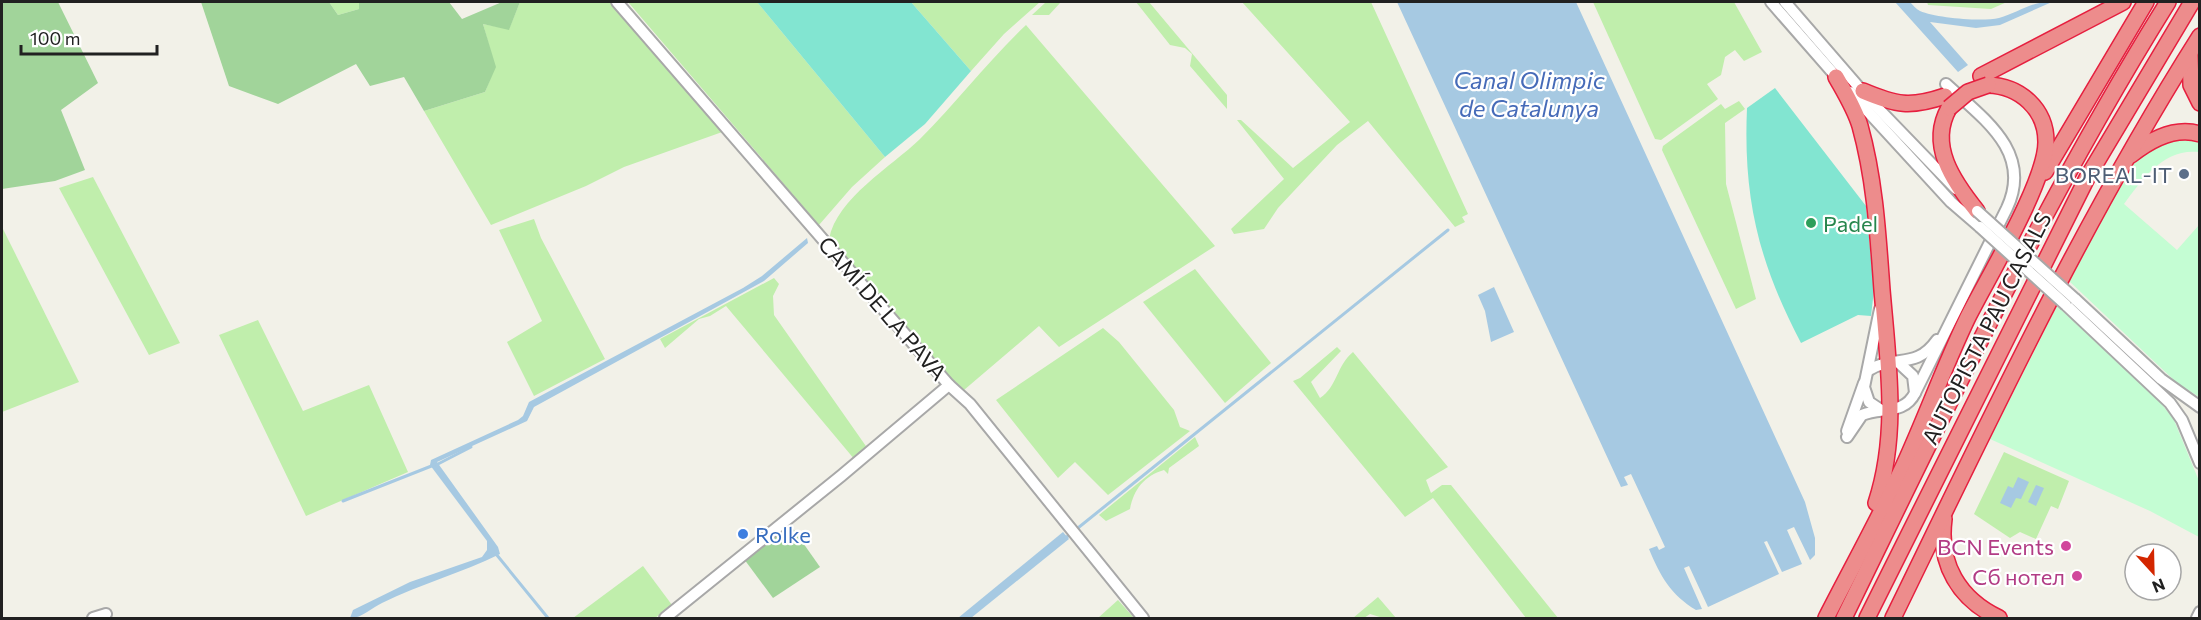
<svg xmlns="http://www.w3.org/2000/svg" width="2201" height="620" viewBox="0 0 2201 620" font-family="Commissioner,sans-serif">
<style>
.grass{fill:#c0eeac}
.forest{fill:#a1d49a}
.park{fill:#c4fdd3}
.pitch{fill:#82e5d1}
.water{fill:#a6c9e2}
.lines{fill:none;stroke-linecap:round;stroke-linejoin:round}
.stream{stroke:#a6c9e2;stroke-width:3}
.minor-casing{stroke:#a8a8a8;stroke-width:14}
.highway-casing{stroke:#e61f3f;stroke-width:18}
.minor{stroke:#fff;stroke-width:10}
.highway{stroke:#ed8c8c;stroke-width:15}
.minor-bridge-casing{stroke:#a8a8a8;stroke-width:14;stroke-linecap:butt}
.highway-bridge-casing{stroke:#e61f3f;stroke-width:18;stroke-linecap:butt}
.minor-bridge{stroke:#fff;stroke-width:10}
.highway-bridge{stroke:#ed8c8c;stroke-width:15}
.service-dot{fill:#5c6f8a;stroke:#fff;stroke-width:2}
.leisure-dot{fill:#2e9e5b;stroke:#fff;stroke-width:2}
.shop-dot{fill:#3f7fe0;stroke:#fff;stroke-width:2}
.hotel-dot{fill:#d1479c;stroke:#fff;stroke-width:2}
.labels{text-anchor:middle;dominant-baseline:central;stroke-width:4.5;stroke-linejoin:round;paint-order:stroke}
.service-label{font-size:22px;fill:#4e5e75;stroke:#fff;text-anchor:end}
.leisure-label{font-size:22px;fill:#27864d;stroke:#fff;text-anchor:start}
.street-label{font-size:22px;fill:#212121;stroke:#fff}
.shop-label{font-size:22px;fill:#366cbe;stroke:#fff;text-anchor:start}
.hotel-label{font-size:22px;fill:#b23c85;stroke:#fff;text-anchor:end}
.water-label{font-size:24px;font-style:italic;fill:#466bb8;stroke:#fff}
</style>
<rect width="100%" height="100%" fill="#f2f1e8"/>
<g class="grass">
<path d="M329,2H359V9L338,15Z"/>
<path d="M520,2H613L725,131L624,167L586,186L491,225L424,111L485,92L495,67L483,24L509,29Z"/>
<path d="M628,2H757L885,157L852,187L819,225Z"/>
<path d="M911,2H1040L1004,34L971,71Z"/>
<path d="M1046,2H1061L1049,15H1032Z"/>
<path d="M1136,2H1149L1227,95V109L1190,66L1192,54L1185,48L1170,45Z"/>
<path d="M1242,2H1371L1468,214L1462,217L1465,222L1455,227L1368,121L1337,145L1278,208L1264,229L1234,234L1231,229L1284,179L1237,120H1241L1293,168L1350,122Z"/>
<path d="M1593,2H1734L1762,52L1744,61L1735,50L1725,57L1721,75L1707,84L1718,99L1661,140L1655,139Z"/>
<path d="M1927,2H2007L1991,9L1928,5Z"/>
<path d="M1026,25L1215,246L1059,347L1039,326L964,390L933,361L829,239C837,198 891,167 920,139C957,102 988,61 1026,25Z"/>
<path d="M1739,101L1745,109L1725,123L1726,184L1756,299L1736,309L1662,150L1663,146L1721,104L1725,109Z"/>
<path d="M93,177L180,343L149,355L59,188Z"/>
<path d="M534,219L541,238L605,359L534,396L507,342L542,321L499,230Z"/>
<path d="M2,227L79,382L2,412Z"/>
<path d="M1195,269L1271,363L1225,403L1143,302Z"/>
<path d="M774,278L779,284L773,296L774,315L868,449L855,460L726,306L710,316L699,319L665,348L660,339Z"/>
<path d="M258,320L303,411L369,385L408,472L306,516L219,335Z"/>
<path d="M1103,328L1119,342L1174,410L1180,427L1190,431L1108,495L1075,462L1058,478L996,400Z"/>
<path d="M1337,347L1341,351L1311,382L1320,398C1338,386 1336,366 1353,352L1448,467L1426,480L1431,493L1442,485H1451L1558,618H1526L1433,498L1405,517L1293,381L1300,378Z"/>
<path d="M1195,437L1199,446L1169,468L1168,474L1164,470C1144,476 1134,489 1130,509L1106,521L1099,515Z"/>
<path d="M2004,452L2069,481L2058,509L2051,506L2036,539L2020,532L2010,538L1974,514Z"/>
<path d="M643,566L672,605L655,618H573Z"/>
<path d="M1378,597L1396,618H1383L1370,614L1364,618H1353Z"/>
<path d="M1118,600L1134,618H1098Z"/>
</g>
<g class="forest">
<path d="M2,2H58L98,83L61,110L85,170L55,181L2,189Z"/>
<path d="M201,2H329L338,15L359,9V2H449L462,19L502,2H520L509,30L483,24L496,67L485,92L424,111L404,77L370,86L356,64L278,104L229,86Z"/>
<path d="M789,523L820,567L773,598L744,559Z"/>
</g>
<g class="park">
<path d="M2187,138L2199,141V152C2164,148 2143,178 2124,204L2177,250L2199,225V397L2177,383L2068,280L2130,164L2161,143Z"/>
<path d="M2057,306L2161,403L2174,420L2199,481V537L2150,511L1990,439Z"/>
</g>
<g class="pitch">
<path d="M757,2H911L971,71L925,124L885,157Z"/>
<path d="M1775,88L1866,206L1874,290L1871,316L1858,315L1801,343C1759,263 1743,199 1747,108Z"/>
</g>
<g class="water">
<path d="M1397,2H1576L1805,502L1815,538V555L1810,560L1794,527L1787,530L1802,564L1782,572L1767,541L1764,542L1779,574L1708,607L1689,566L1684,568L1702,609L1696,610C1671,595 1660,576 1649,549L1657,546L1659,550L1665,547L1631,474L1624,477L1628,485L1621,487Z"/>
<path d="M1895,2H1910C1913,5 1916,9 1920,11C1936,18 1982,22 1999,18C2018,13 2031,1 2052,2L2000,25L1976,28L1930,22L1968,65L1958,72Z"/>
<path d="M807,238L808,243L764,281L534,407L527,421L437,462L498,547L500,554C462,573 420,584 382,603C372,608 360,619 350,618L353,610L410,582L482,557L487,550V541L430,465L431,460L518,420L523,416L529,402L743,288L762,276Z"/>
<path d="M1494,287L1514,332L1491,342L1485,311L1478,295Z"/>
<path d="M2018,477L2029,482L2021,499L2016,498L2011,508L2000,503L2008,486L2013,488Z"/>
<path d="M2036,485L2044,488L2036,506L2028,502Z"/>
<path d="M1063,532L1069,539L971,618H958Z"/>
</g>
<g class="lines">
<g class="stream">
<path d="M437,467L436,465L471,447"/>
<path d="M343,501L434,465"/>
<path d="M1063,540L1448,230"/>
<path d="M496,554L548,618"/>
</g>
<g class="minor-casing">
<g id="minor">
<path d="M617,2L949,385L970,404L1143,618"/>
<path d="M1771,2L1840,81"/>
<path d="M1785,2L1869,99L1956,189"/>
<path d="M1850,92L1951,202L1980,227"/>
<path d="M2075,299L2161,379L2200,407"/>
<path d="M2066,305L2170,403L2182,420L2200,463"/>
<path d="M1880,309L1864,387L1869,402L1881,410"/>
<path d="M1869,370C1895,354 1916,370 1937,340"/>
<path d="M1915,393L2007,208C2033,152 1984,119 1946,84"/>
<path d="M1847,431L1864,383"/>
<path d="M1847,437L1862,415C1882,407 1904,415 1915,393L1913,376L1899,363"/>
<path d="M93,618L106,614"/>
<path d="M665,618L841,476L949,385"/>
<path d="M2197,618L2200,612"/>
</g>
</g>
<g class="highway-casing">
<g id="highway">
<path d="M2190,54L2191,85L2200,103"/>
<path d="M1981,76L2123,2"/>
<path d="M1836,77C1845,93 1855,109 1860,126C1875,180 1878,235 1882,290C1888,361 1899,434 1876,503"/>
<path d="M1863,91C1896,105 1910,108 1945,96"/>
<path d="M1949,108C1928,145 1953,181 1977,211"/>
<path d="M2131,155C2150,140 2175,126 2200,134"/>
<path d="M2045,172L2146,2"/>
<path d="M1944,519C1938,564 1959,599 1999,618"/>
<path d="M1826,618C1852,567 1880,517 1904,465C1926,417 1944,367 1967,319C1987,279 2046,182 2046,142C2046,109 2020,86 1988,85"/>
<path d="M1844,618C1946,409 2045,199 2168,2"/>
<path d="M1867,618L2087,178L2192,2"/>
<path d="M1893,618C1989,421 2082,222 2200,36"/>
</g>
</g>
<use href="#minor" class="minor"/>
<use href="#highway" class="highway"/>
<g class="minor-bridge-casing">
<g id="minor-bridge">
<path d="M1977,211L2075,299"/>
<path d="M1980,227L2066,305"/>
</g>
</g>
<g class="highway-bridge-casing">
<path id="highway-bridge" d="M1949,108L1968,92L1988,85"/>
</g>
<use href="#minor-bridge" class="minor-bridge"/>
<use href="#highway-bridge" class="highway-bridge"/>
</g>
<circle class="service-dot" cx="2184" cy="174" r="6"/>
<circle class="leisure-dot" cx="1811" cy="223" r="6"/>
<circle class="shop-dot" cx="743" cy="534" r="6"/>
<g class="hotel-dot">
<circle cx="2066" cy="546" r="6"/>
<circle cx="2077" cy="576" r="6"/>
</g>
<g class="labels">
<g class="service-label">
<text x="2172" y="174">BOREAL-IT</text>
</g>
<g class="leisure-label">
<text x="1823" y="223">Padel</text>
</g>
<g class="street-label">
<text transform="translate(883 308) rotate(49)">CAMÍ DE LA PAVA</text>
<text transform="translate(1986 328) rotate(-63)">AUTOPISTA PAU CASALS</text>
</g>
<g class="shop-label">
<text x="755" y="534">Rolke</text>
</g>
<g class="hotel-label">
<text x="2054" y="546">BCN Events</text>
<text x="2065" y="576">Сб нотел</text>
</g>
<g class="water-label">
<text x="1529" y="79">Canal Olimpic<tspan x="1529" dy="28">de Catalunya</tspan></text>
</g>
</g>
<rect width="2201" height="620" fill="none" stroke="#212121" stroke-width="6"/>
<g transform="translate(2153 572) rotate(158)"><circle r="28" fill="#ffffff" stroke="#a6a6a6" stroke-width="1.5"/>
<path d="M0-4.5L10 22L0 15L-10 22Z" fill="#d32600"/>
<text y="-9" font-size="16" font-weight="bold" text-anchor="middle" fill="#212121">N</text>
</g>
<path d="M21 45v9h136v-9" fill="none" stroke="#212121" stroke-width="3"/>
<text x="30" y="45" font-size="18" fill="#212121" stroke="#ffffff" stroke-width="4.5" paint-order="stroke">100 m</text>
</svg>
